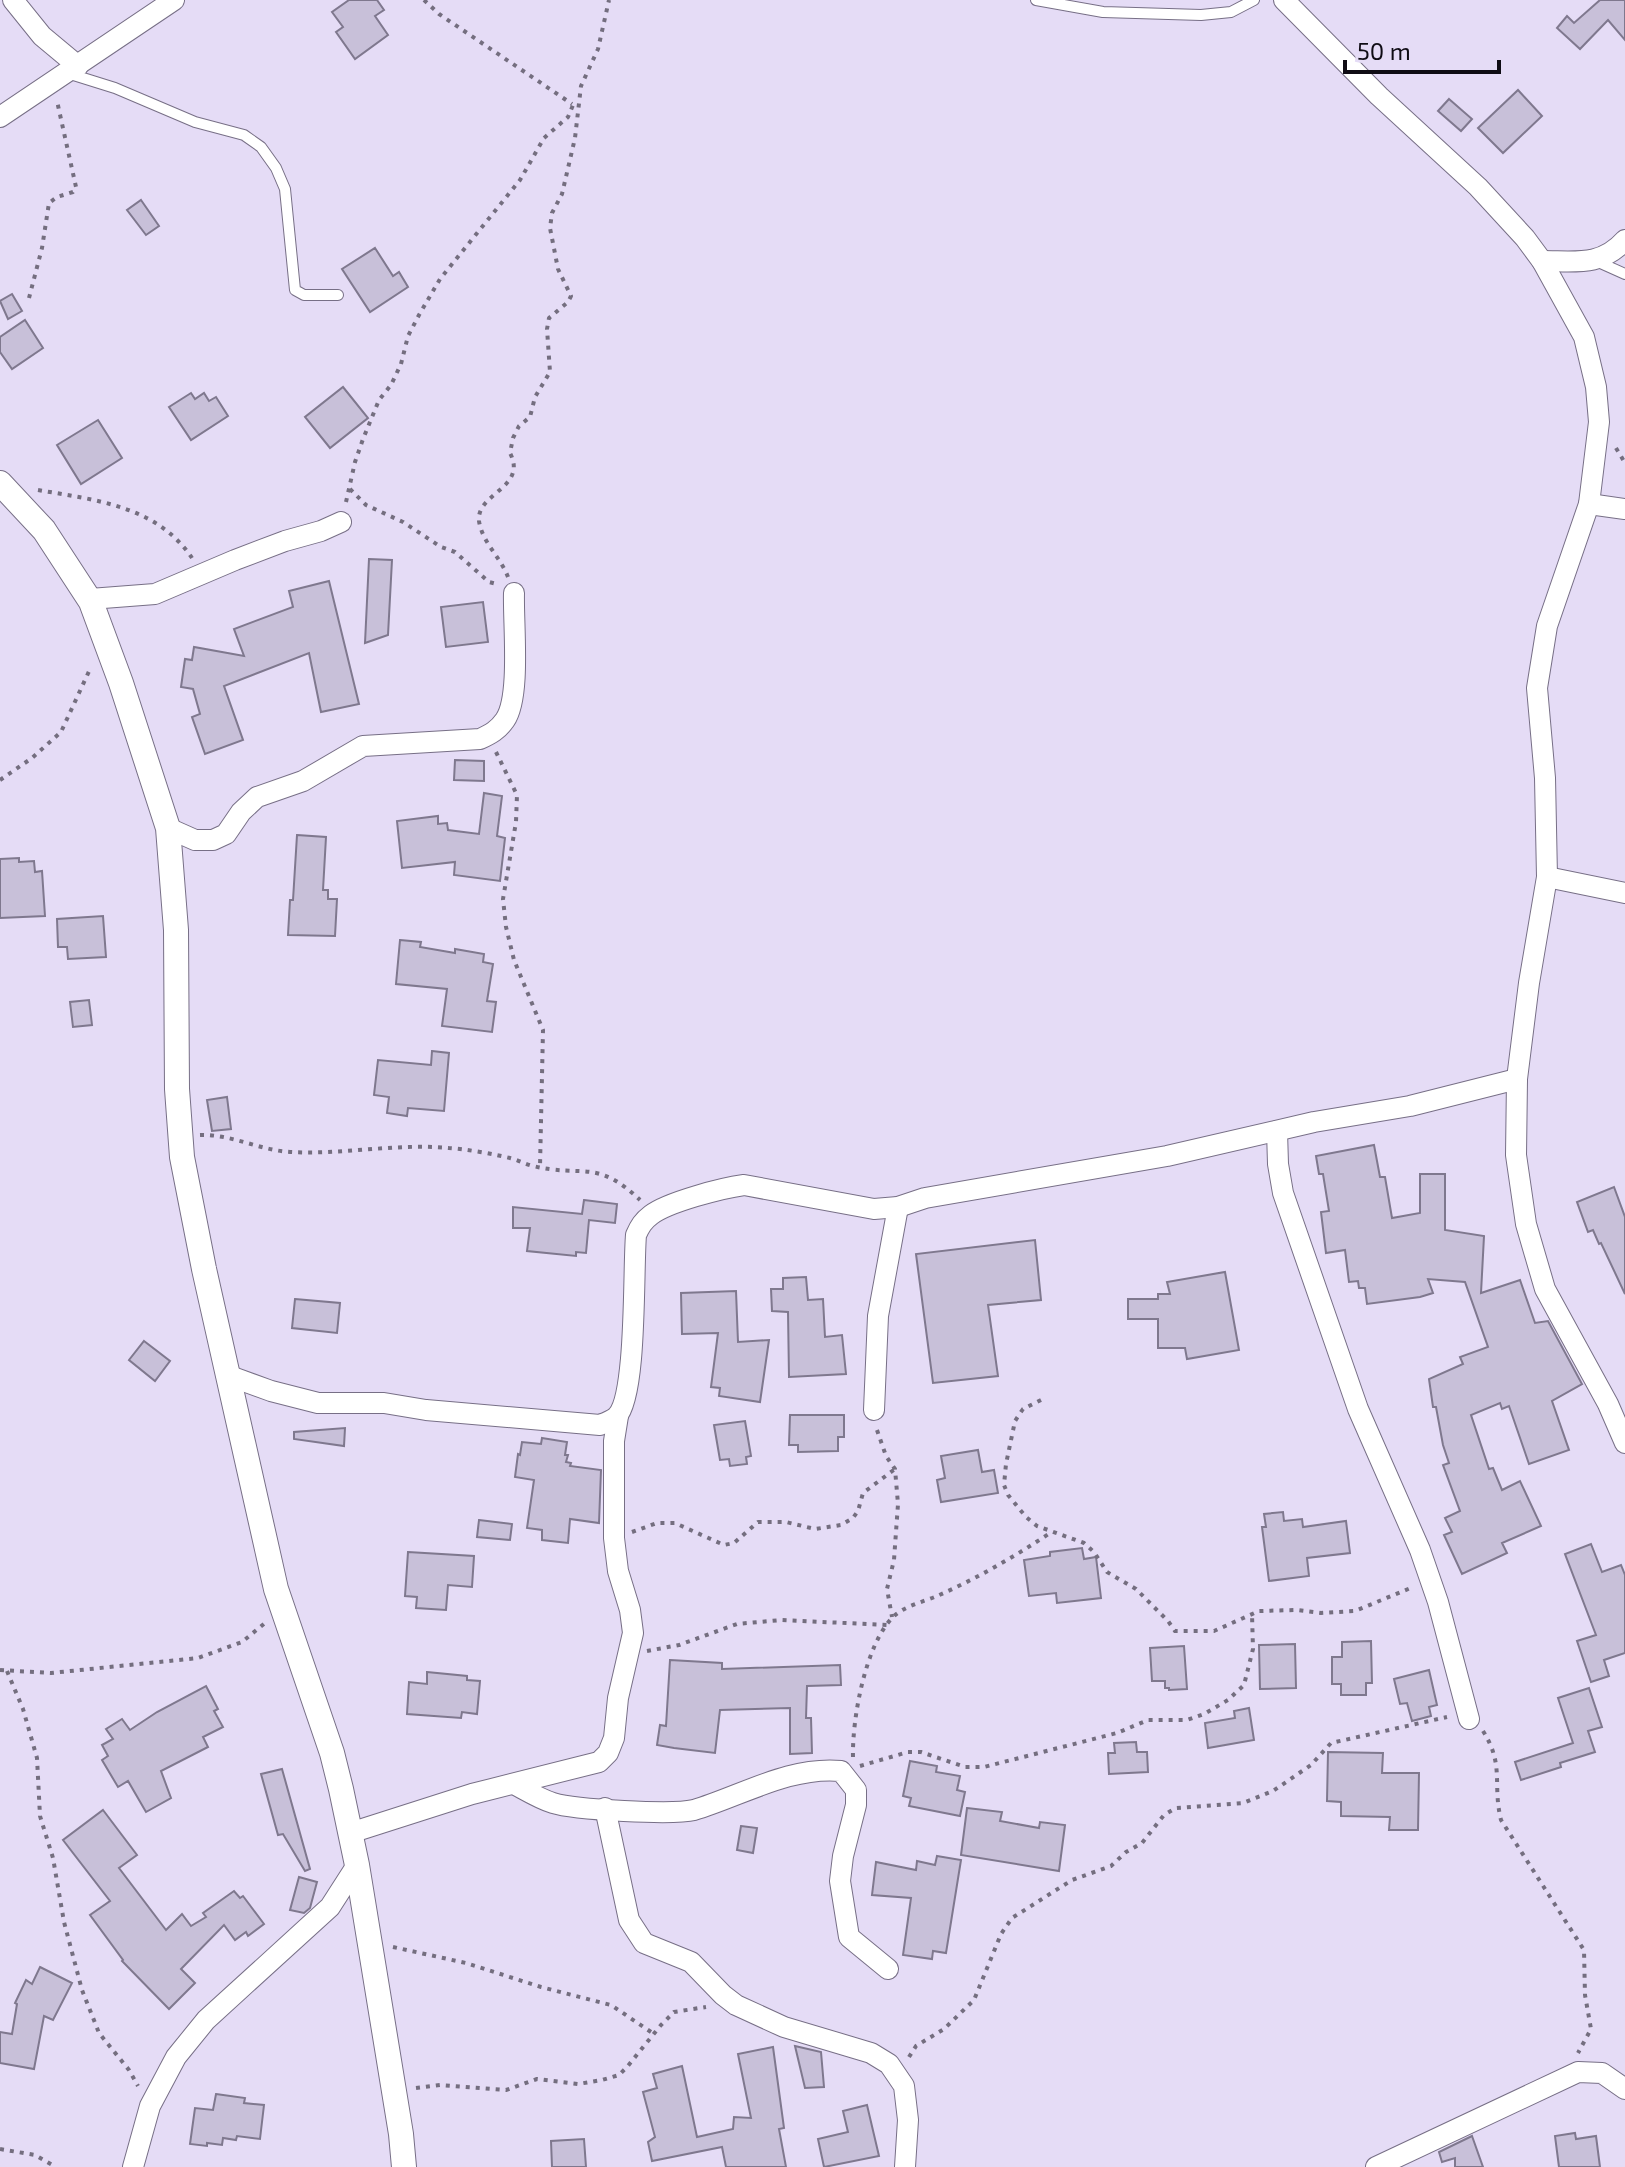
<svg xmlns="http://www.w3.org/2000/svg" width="1625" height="2167" viewBox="0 0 1625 2167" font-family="'Exo 2',sans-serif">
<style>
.building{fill:#c8c0d9;stroke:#7f788e;stroke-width:2}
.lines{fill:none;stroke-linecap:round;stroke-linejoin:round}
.service-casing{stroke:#776f86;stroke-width:12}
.minor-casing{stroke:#776f86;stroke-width:22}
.tertiary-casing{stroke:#776f86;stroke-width:26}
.path{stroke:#746e7f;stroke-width:4;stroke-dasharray:4 6;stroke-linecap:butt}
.service{stroke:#fff;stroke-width:10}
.minor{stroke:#fff;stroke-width:20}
.tertiary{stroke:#fff;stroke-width:24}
</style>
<rect width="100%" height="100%" fill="#e5dcf6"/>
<g class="building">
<path d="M349,0H377L384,10L375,16L388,35L355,59L336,32L343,27L332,12Z"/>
<path d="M1600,0H1625V40L1608,20L1580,49L1557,28L1567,16L1574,23Z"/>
<path d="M1518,90L1542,116L1503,153L1478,128Z"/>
<path d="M1449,99L1472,119L1461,131L1438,111Z"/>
<path d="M141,200L159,226L146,235L127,210Z"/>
<path d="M375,248L393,276L399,272L408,287L370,312L342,269Z"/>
<path d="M12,294L22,311L8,319L0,301Z"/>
<path d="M25,320L43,348L12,369L0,352V337Z"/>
<path d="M343,387L368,418L330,448L305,417Z"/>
<path d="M191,393L195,399L204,393L209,401L216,397L228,416L191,440L169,407Z"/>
<path d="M98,420L122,458L81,484L57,445Z"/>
<path d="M369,559L392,560L388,635L365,643Z"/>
<path d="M329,581L359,704L321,712L309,653L224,686L243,740L205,754L192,717L200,714L193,689L181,687L185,659L192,660L194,647L244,656L234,629L293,607L289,591Z"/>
<path d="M483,602L488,642L446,647L441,607Z"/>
<path d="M455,760L484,761V781L454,780Z"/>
<path d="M484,793L502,796L497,836L505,838L500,881L454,875L455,862L402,868L397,821L438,816V824L447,823L448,830L479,834Z"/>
<path d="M297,835L326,837L323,890H328V899H337L335,936L288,935L290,900H293Z"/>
<path d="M19,858V862L34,861L35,872L42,871L45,916L0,918V859Z"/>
<path d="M103,916L106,957L68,959L67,947H58L57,919Z"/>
<path d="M400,940L421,942L420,947L455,953V949L484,954L483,962L493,964L487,1001L496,1002L492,1032L442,1026L447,989L396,984Z"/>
<path d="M89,1000L92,1025L73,1027L70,1002Z"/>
<path d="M432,1051L449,1053L444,1111L408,1108L407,1116L387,1113L389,1097L374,1095L378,1060L431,1065Z"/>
<path d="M227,1097L231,1129L212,1131L207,1100Z"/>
<path d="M1374,1145L1380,1177H1385L1392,1218L1420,1213V1174H1445V1230L1484,1236L1481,1293L1520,1280L1535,1323L1548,1321L1582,1384L1552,1401L1569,1450L1529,1464L1509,1406L1502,1409L1500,1403L1471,1415L1489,1469L1493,1468L1502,1490L1520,1481L1541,1526L1502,1543L1507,1553L1462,1574L1444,1535L1452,1532L1445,1518L1460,1511L1443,1465L1449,1463L1443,1445L1436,1407H1433L1429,1379L1463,1364L1460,1357L1488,1347L1465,1282L1428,1279L1433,1293L1420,1297L1367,1304L1365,1288H1359L1358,1281L1349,1282L1345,1250L1326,1253L1321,1212L1329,1211L1323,1174H1319L1316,1156Z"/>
<path d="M1614,1187L1625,1217V1294L1601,1243L1599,1244L1593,1230L1588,1232L1577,1202Z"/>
<path d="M584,1200L617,1204L615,1223L589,1220L586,1253L576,1252V1256L527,1251L530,1228H513V1207L582,1214Z"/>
<path d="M1035,1240L1041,1300L988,1305L998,1376L933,1383L916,1254Z"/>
<path d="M1225,1272L1239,1350L1187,1359L1185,1348H1158V1319H1128V1299H1158V1294H1170L1167,1282Z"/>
<path d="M806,1277L808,1300L823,1299L825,1337L842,1335L846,1374L789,1377L788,1312L772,1311L771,1289H783V1278Z"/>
<path d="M736,1291L738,1342L769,1340L760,1402L719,1396L720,1388L711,1387L718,1333L682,1334L681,1293Z"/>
<path d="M295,1299L340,1303L337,1333L292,1328Z"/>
<path d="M144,1341L170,1361L155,1381L129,1360Z"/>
<path d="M790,1415H844V1437H838V1451L798,1452V1445H789Z"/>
<path d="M745,1421L751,1456L746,1457L747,1464L730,1466L729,1459L720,1460L714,1425Z"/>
<path d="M345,1428L344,1446L294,1439V1432Z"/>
<path d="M542,1438L567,1442L565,1455H568L566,1462L571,1463L570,1466L601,1470L599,1523L570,1519L568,1543L542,1540V1530L527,1528L534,1480L515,1477L518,1454L520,1455L522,1442L541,1444Z"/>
<path d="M978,1450L982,1472L994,1470L998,1493L941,1502L937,1480L945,1478L941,1456Z"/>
<path d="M1283,1512L1284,1521L1302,1519L1303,1527L1346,1521L1350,1553L1307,1558L1309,1576L1269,1581L1262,1527H1266L1264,1514Z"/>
<path d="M479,1520L512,1524L510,1540L477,1537Z"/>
<path d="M1591,1544L1602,1572L1621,1565L1625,1575V1653L1604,1660L1609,1676L1591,1682L1577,1641L1596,1635L1565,1554Z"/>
<path d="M1082,1548L1084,1559L1096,1557L1101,1598L1057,1603L1056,1593L1029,1596L1024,1560L1050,1556V1552Z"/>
<path d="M408,1552L474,1556L472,1587L448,1585L446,1610L416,1608L417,1597L405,1596Z"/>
<path d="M1371,1641L1372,1683H1366V1695H1341V1684H1332V1657H1342V1642Z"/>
<path d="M1295,1644L1296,1688L1260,1689L1259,1645Z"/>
<path d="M1184,1646L1187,1689L1169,1690V1688H1165V1681H1152L1150,1648Z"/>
<path d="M670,1660L722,1663V1669L840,1665L841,1685L807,1686L806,1718H811L812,1753L790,1754V1708L720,1710L715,1753L674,1748L657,1745L660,1725L666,1726Z"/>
<path d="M1429,1670L1437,1705L1429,1707L1431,1716L1412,1721L1407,1703L1400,1704L1394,1679Z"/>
<path d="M427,1672L467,1676V1680L480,1681L477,1714L462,1712L461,1718L407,1714L409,1682L427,1684Z"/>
<path d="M206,1686L218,1709L214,1711L223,1727L203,1737L208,1747L161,1771L171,1798L146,1812L128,1781L118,1787L102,1760L108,1756L102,1745L113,1739L106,1729L122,1719L130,1730L157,1712Z"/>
<path d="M1589,1688L1602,1727L1588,1731L1595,1752L1560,1763L1561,1767L1521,1780L1515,1762L1573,1743L1558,1698Z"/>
<path d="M1249,1708L1254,1740L1208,1748L1205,1723L1235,1718L1234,1711Z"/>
<path d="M1136,1742L1137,1752H1147L1148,1772L1109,1774L1108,1753H1115L1114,1743Z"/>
<path d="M1328,1752L1383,1753L1382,1773H1419L1418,1830H1389L1390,1817L1341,1816V1802L1327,1801Z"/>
<path d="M910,1761L937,1766L936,1772L960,1776L957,1790L965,1792L960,1816L909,1806L911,1798L903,1796Z"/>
<path d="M282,1769L310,1869L305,1871L283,1834L278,1835L261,1774Z"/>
<path d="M967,1808L1002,1812L1000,1821L1039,1828L1040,1822L1065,1825L1059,1871L961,1855Z"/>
<path d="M103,1810L137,1855L119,1868L166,1930L182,1914L191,1926L206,1917L203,1913L234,1891L240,1898L243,1896L264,1924L248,1936L246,1932L235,1940L224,1925L181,1969L195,1983L169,2009L122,1961L123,1960L90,1915L110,1901L63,1840Z"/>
<path d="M741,1826L757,1828L753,1853L737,1850Z"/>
<path d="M937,1856L961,1860L946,1953L933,1951L932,1959L903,1955L911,1898L872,1895L876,1862L916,1870L917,1861L935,1865Z"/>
<path d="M299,1877L317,1882L310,1908L304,1913L290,1910Z"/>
<path d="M40,1967L72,1983L53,2020L44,2016L34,2069L0,2063V2032L12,2034L17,2004L15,2003L26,1980L32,1984Z"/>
<path d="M795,2046L821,2052L824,2087L805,2088Z"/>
<path d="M773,2047L784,2128L779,2129L786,2167H726L722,2147L652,2161L648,2142L655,2137L643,2092L657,2088L653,2074L682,2066L697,2137L733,2129L734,2117L751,2118L738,2054Z"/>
<path d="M216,2094L245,2098L244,2103L264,2105L260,2139L237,2136L236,2140L223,2138L222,2145L207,2143V2146L190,2144L195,2108L213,2110Z"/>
<path d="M867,2105L879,2156L824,2167L818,2139L848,2132L843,2111Z"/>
<path d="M1575,2133L1576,2139L1596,2136L1600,2167H1559L1555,2136Z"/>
<path d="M1472,2136L1483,2167H1455V2158L1442,2162L1439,2152Z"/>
<path d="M584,2139L586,2167H552L551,2141Z"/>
</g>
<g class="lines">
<g class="service-casing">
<g id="service">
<path d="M1036,0L1103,12L1201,15L1231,12L1254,0"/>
<path d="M67,73L115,88L195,122L244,135L261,147L276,168L285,189L295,290L304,295H338"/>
<path d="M1596,261L1625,274"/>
</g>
</g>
<g class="minor-casing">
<g id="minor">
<path d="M13,0L42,36L78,66"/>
<path d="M1284,0L1379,96L1478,187L1525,238L1542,261L1584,337L1596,387L1599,422L1589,504L1547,626L1537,688L1545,778L1547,877L1529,983L1517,1079L1516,1155L1526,1224L1545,1289L1608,1404L1625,1443"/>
<path d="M0,117L174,0"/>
<path d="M1542,261C1575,261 1601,267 1625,240"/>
<path d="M1589,504L1625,509"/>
<path d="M90,599L155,594L235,560L285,541L321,531L341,522"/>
<path d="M168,828L195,840H213L226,834L241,812L257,797L303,781L363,746L480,739C491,734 498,730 505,720C521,697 513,623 514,593"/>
<path d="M1547,877L1625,893"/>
<path d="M1277,1131L1278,1164L1283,1193L1358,1409L1420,1550L1438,1602L1469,1719"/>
<path d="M227,1375L271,1391L318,1403H384L426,1410L600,1425C605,1423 613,1420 617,1416C637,1395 633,1269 636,1235C640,1226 643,1221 651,1215C668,1202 722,1188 744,1185L874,1209L898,1207L925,1198L1167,1156L1314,1122L1410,1106L1517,1079"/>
<path d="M874,1410L878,1316L898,1207"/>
<path d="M514,1784C527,1791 540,1799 553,1803C575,1810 673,1815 694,1810C741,1796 790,1766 841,1771L856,1790V1805L843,1856L840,1881L849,1937L888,1969"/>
<path d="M605,1808L629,1920L644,1943L691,1962L723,1995L736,2005L784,2027L871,2053L889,2064L904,2086L908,2120L905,2167"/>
<path d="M350,1833L472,1794L599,1762L608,1753L614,1738L618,1698L633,1633L630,1610L618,1571L614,1538V1441L618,1416"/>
<path d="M133,2167L150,2106L176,2057L206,2020L330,1907L357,1865"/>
<path d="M1376,2167L1578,2072L1602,2073L1625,2089"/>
</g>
</g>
<g class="tertiary-casing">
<path id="tertiary" d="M0,483L44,530L91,602L121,683L168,828L176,930L177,1089L182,1157L204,1269L276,1589L332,1753L341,1789L357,1865L401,2134L404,2167"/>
</g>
<g class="path">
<path d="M424,0L439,14L572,104"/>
<path d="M29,298L42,248L49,203L57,197L73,192L76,187L57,101"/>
<path d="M1616,448L1625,463"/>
<path d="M350,489L366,505L403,522L441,547L455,552L489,582L497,584"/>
<path d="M38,490C96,500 157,506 192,558"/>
<path d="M346,502L355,462L363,439L379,400L391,385L401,364L408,336L419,315L440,279L520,180L544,138L568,117L573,105"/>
<path d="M508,577C501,558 482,542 479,521C476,493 528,488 510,453L513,438L519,426L530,417L535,397L550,372L547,329L549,318L568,302L571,296L558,269L550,228L552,213L562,194L575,138L581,86L598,49L609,0"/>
<path d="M496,752L517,795L516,822L503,899L506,927L514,960L543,1030L540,1167"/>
<path d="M0,780L32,758L61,732L91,667"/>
<path d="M200,1135C231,1134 259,1150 290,1152C342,1155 397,1143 449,1148C465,1149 494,1154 510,1158C518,1160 525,1164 533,1166C583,1178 596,1158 640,1200"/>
<path d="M1041,1400L1023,1409L1015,1421L1006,1464L1004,1485L1008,1495L1026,1517L1037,1526L1084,1543L1094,1552L1107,1572L1136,1589L1168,1621L1175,1631H1214L1259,1611L1297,1610L1321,1613L1355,1611L1413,1587"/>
<path d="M877,1430L886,1456L895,1469L898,1504L894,1560L887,1589L892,1617"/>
<path d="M632,1532L657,1523H675L724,1545L734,1543L758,1522H786L815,1529L841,1525L853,1518L858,1511L863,1493L895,1469"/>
<path d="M647,1651L679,1645L737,1624L781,1620L888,1625"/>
<path d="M0,1670L51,1673L198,1658L242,1642L265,1623"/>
<path d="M7,1671L23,1709L37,1758L40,1816L53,1858L64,1922L82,1990L99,2033L129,2070L138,2086"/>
<path d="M1483,1731C1505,1766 1492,1783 1501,1820L1584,1950L1585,1995L1591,2029L1578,2053"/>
<path d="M853,1757C852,1720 865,1645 893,1617C904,1606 923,1602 937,1596C976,1579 1014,1557 1050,1533"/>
<path d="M860,1766L908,1752H921L965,1767H984L1117,1733L1148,1720H1187L1204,1714L1228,1700L1244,1685L1253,1649L1252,1614"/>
<path d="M393,1947L466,1963L541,1987L611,2005L654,2034"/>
<path d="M909,2057L916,2046L944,2029L974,2000L1001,1934L1012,1918L1072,1880L1111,1866L1126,1852L1142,1843L1164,1815L1176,1808L1243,1803L1273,1791L1311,1765L1331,1743L1447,1717"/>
<path d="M416,2088L440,2085L506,2090L537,2079L578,2084L602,2080L619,2075L627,2067L661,2025L674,2012L706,2007"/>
<path d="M0,2149L35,2155L56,2167"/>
</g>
<use href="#service" class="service"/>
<use href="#minor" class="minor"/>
<use href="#tertiary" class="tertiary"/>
</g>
<path d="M1345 60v12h154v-12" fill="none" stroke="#0f0c14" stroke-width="4"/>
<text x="1357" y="60" font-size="24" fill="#0f0c14" stroke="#e5dcf6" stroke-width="6" paint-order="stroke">50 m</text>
</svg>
